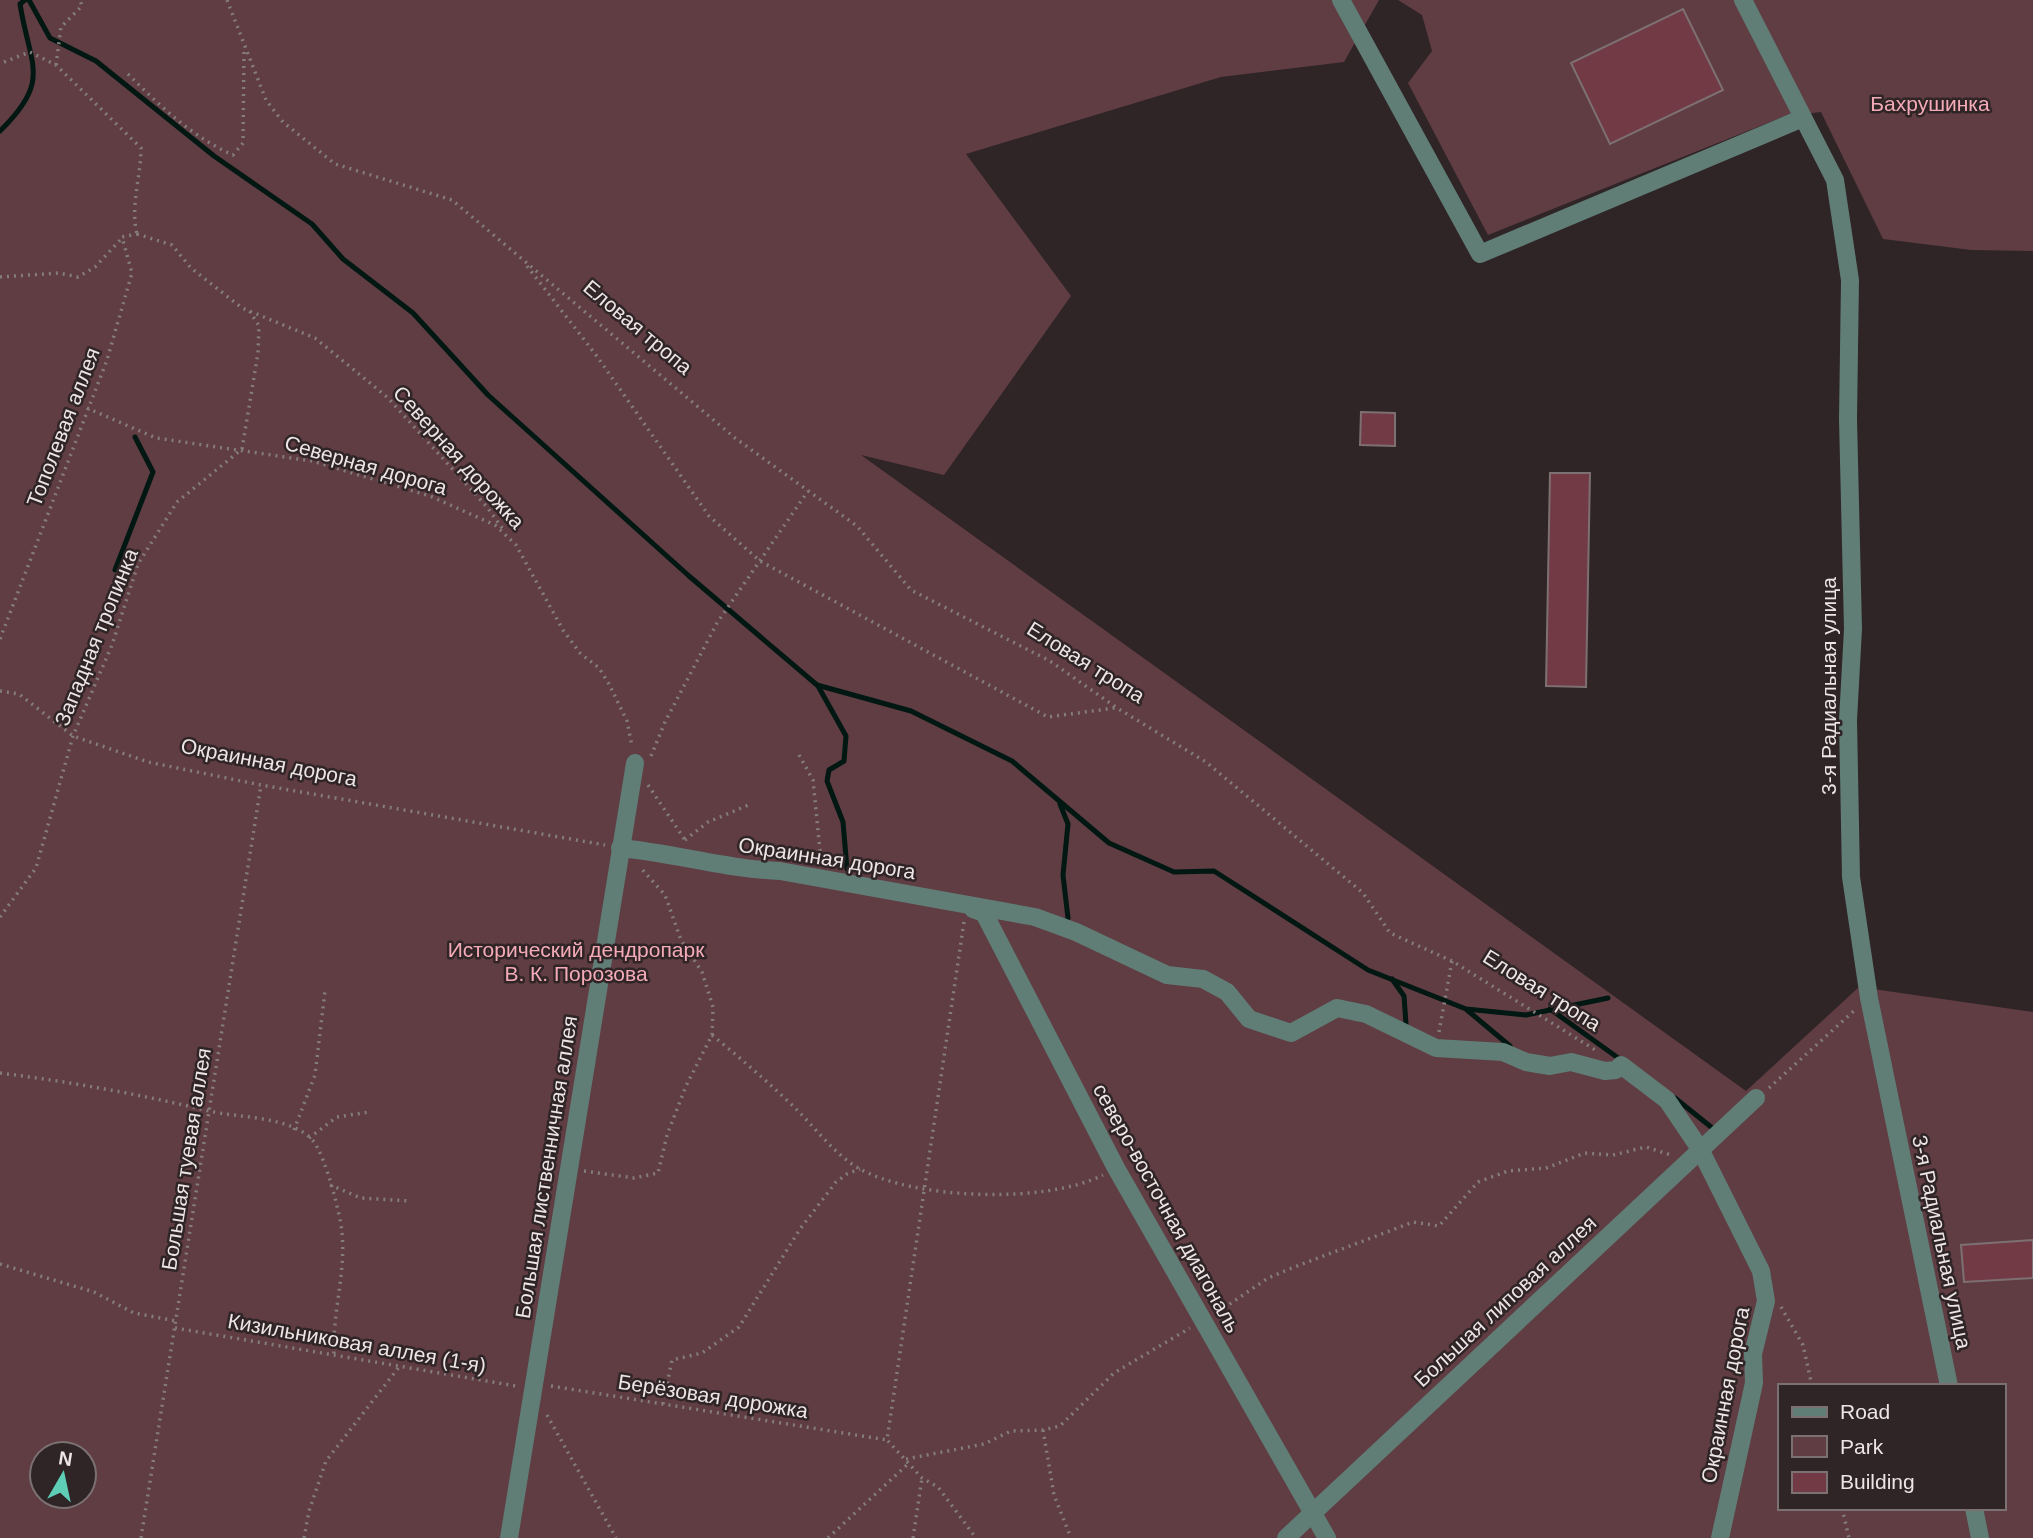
<svg xmlns="http://www.w3.org/2000/svg" width="2033" height="1538" viewBox="0 0 2033 1538" font-family="Arial,sans-serif">
<style>
.green{fill:#5f3d43;fill-rule:evenodd}
.lines{fill:none;stroke-linecap:round;stroke-linejoin:round}
.stream{stroke:#011712;stroke-width:5}
.building{fill:#723a45;stroke:#7d7072;stroke-width:2}
.path{stroke:#857c7d;stroke-width:3.5;stroke-dasharray:2 5;stroke-linecap:butt}
.minor{stroke:#607d76;stroke-width:18}
.labels{text-anchor:middle;dominant-baseline:central;stroke-width:5;stroke-linejoin:round;paint-order:stroke}
.park-label{font-size:21px;fill:#f5abb7;stroke:#2f2426}
.street-label{font-size:21px;fill:#ece4e5;stroke:#2f2426}
</style>
<rect width="100%" height="100%" fill="#2f2426"/>
<g class="green">
<path d="M0,0H1379L1344,62L1221,77L966,154L1071,296L944,475L861,455L1746,1091L1859,987L2033,1012V1538H0ZM1779,1386H2003V1508H1779ZM42,1454H84V1496H42Z"/>
<path d="M1398,0H2033V251L1971,250L1883,239L1821,112L1785,116L1488,235L1408,83L1432,51L1422,15Z"/>
</g>
<g class="lines">
<g class="stream">
<path d="M29,0L50,38L96,61L214,156L312,224L343,259L413,313L488,395L689,576L817,685L911,711L1012,761L1109,843L1174,872L1214,871L1368,970L1466,1009L1526,1015L1608,998"/>
<path d="M0,131C52,80 30,67 20,4L25,0"/>
<path d="M115,570L153,472L135,437"/>
<path d="M818,686L846,736L844,761L829,770L827,781L843,822L847,869"/>
<path d="M1060,804L1068,824L1063,875L1068,918"/>
<path d="M1392,979L1404,996L1406,1024"/>
<path d="M1550,1009L1621,1060"/>
<path d="M1467,1010L1510,1046"/>
<path d="M1675,1098L1716,1131"/>
</g>
</g>
<g class="building">
<path d="M1683,9L1723,90L1610,144L1571,63Z"/>
<path d="M1361,412L1395,413V446L1360,445Z"/>
<path d="M1550,473H1590L1586,687L1546,686Z"/>
<path d="M2033,1240V1278L1964,1282L1961,1245Z"/>
</g>
<g class="lines">
<g class="path">
<path d="M227,0L266,100L283,122L335,164L452,200L735,438L857,526L911,590L1050,661L1117,708L1206,762L1363,893L1390,933L1452,961L1597,1051"/>
<path d="M4,62L30,52L56,65L141,148C141,177 130,206 137,234"/>
<path d="M56,65L61,27L82,6L80,0"/>
<path d="M128,74C159,105 192,137 233,155L243,143L244,51"/>
<path d="M137,234L172,245L191,268L242,308L315,338L387,397L487,507L505,532"/>
<path d="M527,266L596,355L709,516L760,561L1048,717L1115,708"/>
<path d="M0,277L59,273L78,277L95,267L122,238"/>
<path d="M87,408L156,438L312,461L430,496L495,525L516,545L563,630L580,653L599,668L609,684L627,721L632,746"/>
<path d="M0,639L107,360L132,273L122,237L137,234"/>
<path d="M0,691L19,694L73,736L148,762L261,785L605,845"/>
<path d="M799,755L813,780L821,861"/>
<path d="M651,756L665,722L717,623L808,491"/>
<path d="M648,785L685,840"/>
<path d="M685,840L708,822L751,804"/>
<path d="M0,917L36,868L73,736L112,645L138,564L177,502L242,449L258,353L259,326L249,310"/>
<path d="M964,922L887,1440L922,1478L938,1487L976,1538"/>
<path d="M1439,1032L1452,961"/>
<path d="M712,1035C740,1058 767,1081 793,1106C814,1126 833,1153 858,1168C914,1200 1046,1204 1103,1175"/>
<path d="M0,1073C71,1082 139,1094 209,1111C238,1118 294,1116 314,1142C326,1159 340,1212 342,1233C346,1273 332,1314 334,1355"/>
<path d="M1769,1088L1856,1009"/>
<path d="M294,1130L315,1075L325,991"/>
<path d="M309,1138L337,1117L369,1112"/>
<path d="M584,1171L634,1178L658,1173L667,1135L686,1086L712,1035L713,1007L702,972L681,940L665,895L640,867"/>
<path d="M330,1185L361,1198L410,1201"/>
<path d="M0,1264L94,1292L134,1313L176,1321"/>
<path d="M1781,1307L1803,1345L1812,1386"/>
<path d="M1218,1312L1268,1278L1292,1268L1413,1222L1439,1226L1478,1182L1508,1171L1546,1168L1585,1153L1613,1155L1646,1147L1671,1155"/>
<path d="M175,1328L516,1386"/>
<path d="M551,1386L887,1440"/>
<path d="M663,1404L672,1360L702,1353L739,1327L800,1229L836,1182L847,1174L860,1169"/>
<path d="M547,1415L616,1538"/>
<path d="M1043,1430L1054,1495L1071,1538"/>
<path d="M906,1459L984,1444L1011,1431L1043,1430L1060,1426L1114,1373L1190,1328"/>
<path d="M1842,1508L1849,1538"/>
<path d="M141,1538L261,785"/>
<path d="M304,1538L309,1511L326,1461L399,1367"/>
<path d="M828,1538L909,1463"/>
<path d="M913,1538L922,1478"/>
</g>
<g class="minor">
<path d="M1341,0L1480,254L1803,118"/>
<path d="M1743,0L1835,180L1850,280L1848,419L1853,629L1848,720L1851,877L1869,998L1949,1386"/>
<path d="M620,848C674,853 726,869 780,871L1035,917L1076,932L1167,975L1203,979L1227,992L1249,1019L1291,1033L1337,1008L1366,1014L1436,1048L1503,1052L1526,1062L1550,1066L1571,1062L1605,1071L1616,1070L1621,1065L1667,1100L1700,1149L1761,1271L1766,1301L1753,1354L1754,1383L1720,1538"/>
<path d="M973,909L984,913L1116,1168L1327,1538"/>
<path d="M1974,1508L1980,1538"/>
<path d="M509,1538L635,763"/>
<path d="M1286,1538L1756,1098"/>
</g>
</g>
<g class="labels">
<g class="park-label">
<text x="1930" y="103">Бахрушинка</text>
<text x="576" y="949">Исторический дендропарк<tspan x="576" dy="24">В. К. Порозова</tspan></text>
</g>
<g class="street-label">
<text transform="translate(638 327) rotate(40)">Еловая тропа</text>
<text transform="translate(63 427) rotate(-69)">Тополевая аллея</text>
<text transform="translate(459 457) rotate(48)">Северная дорожка</text>
<text transform="translate(366 465) rotate(16)">Северная дорога</text>
<text transform="translate(96 637) rotate(-68)">Западная тропинка</text>
<text transform="translate(1086 662) rotate(32)">Еловая тропа</text>
<text transform="translate(1828 686) rotate(-90)">3-я Радиальная улица</text>
<text transform="translate(269 762) rotate(11)">Окраинная дорога</text>
<text transform="translate(827 858) rotate(9)">Окраинная дорога</text>
<text transform="translate(1542 990) rotate(32)">Еловая тропа</text>
<text transform="translate(186 1159) rotate(-81)">Большая туевая аллея</text>
<text transform="translate(546 1167) rotate(-81)">Большая лиственничная аллея</text>
<text transform="translate(1167 1208) rotate(61)">северо-восточная диагональ</text>
<text transform="translate(1942 1242) rotate(78)">3-я Радиальная улица</text>
<text transform="translate(1505 1301) rotate(-43)">Большая липовая аллея</text>
<text transform="translate(357 1343) rotate(10)">Кизильниковая аллея (1-я)</text>
<text transform="translate(1725 1395) rotate(-79)">Окраинная дорога</text>
<text transform="translate(713 1396) rotate(9)">Берёзовая дорожка</text>
</g>
</g>
<rect x="1778" y="1384" width="228" height="126" fill="#2f2426" stroke="#7b7172" stroke-width="2"/>
<rect x="1792" y="1407" width="35" height="10" fill="#607d76" stroke="#7b7172" stroke-width="2"/>
<text x="1840" y="1419" font-size="21" fill="#ece4e5">Road</text>
<rect x="1792" y="1436" width="35" height="21" fill="#5f3d43" stroke="#7b7172" stroke-width="2"/>
<text x="1840" y="1454" font-size="21" fill="#ece4e5">Park</text>
<rect x="1792" y="1472" width="35" height="21" fill="#723a45" stroke="#7b7172" stroke-width="2"/>
<text x="1840" y="1489" font-size="21" fill="#ece4e5">Building</text>
<g transform="translate(63 1475) rotate(9)"><circle r="33" fill="#2f2426" stroke="#7b7172" stroke-width="2"/>
<path d="M0-5L12 26L0 18L-12 26Z" fill="#5eceb7"/>
<text y="-10" font-size="19" font-weight="bold" text-anchor="middle" fill="#ece4e5">N</text>
</g>
</svg>
